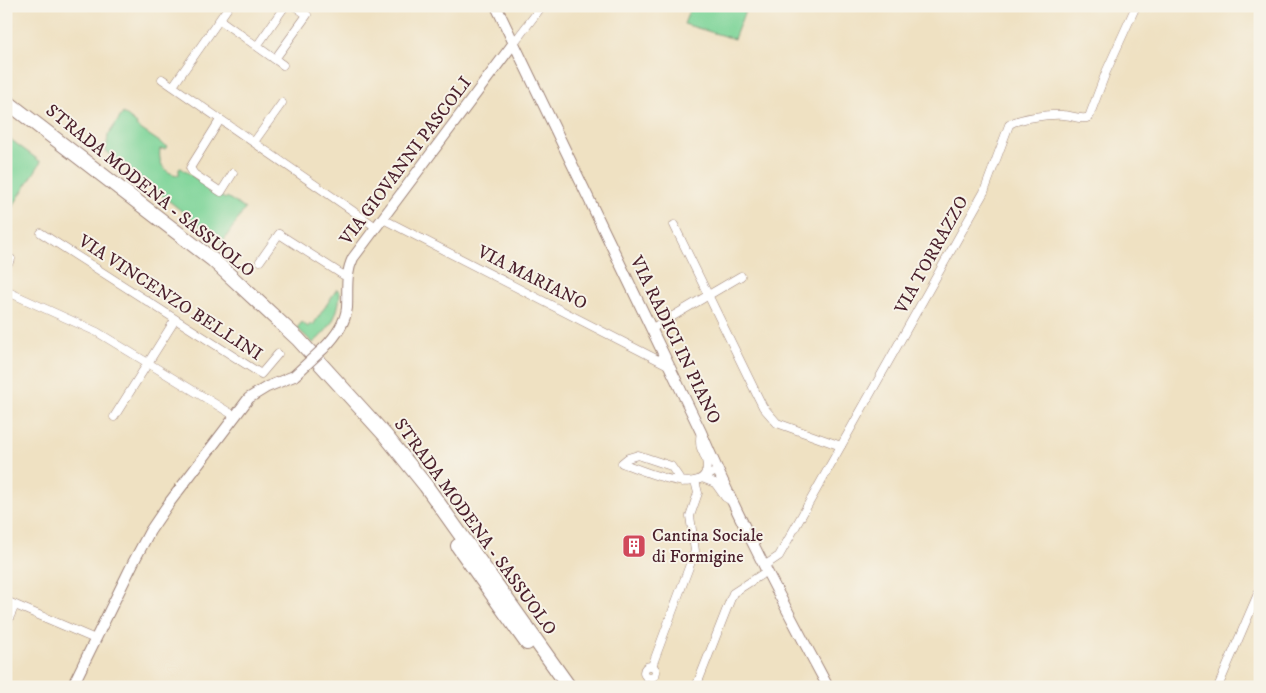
<svg xmlns="http://www.w3.org/2000/svg" width="1266" height="693" viewBox="0 0 1266 693" font-family="'IM FELL DW Pica',serif">
<style>
.green{fill:#7dd498;stroke:#647a62}
.lines{fill:none;stroke-linecap:round;stroke-linejoin:round}
.street-casing{stroke:#9c8076;stroke-width:9}
.secondary-casing{stroke:#9c8076;stroke-width:12}
.highway-casing{stroke:#9c8076;stroke-width:16}
.street{stroke:#fff;stroke-width:8}
.secondary{stroke:#fff;stroke-width:10}
.highway{stroke:#fff;stroke-width:14}
.secondary-bridge-casing{stroke:#9c8076;stroke-width:12;stroke-linecap:butt}
.secondary-bridge{stroke:#fff;stroke-width:10}
.labels{text-anchor:middle;dominant-baseline:central;stroke-width:4;stroke-linejoin:round;paint-order:stroke}
.street-label{font-size:18px;fill:#4a1f2b;stroke:#f7f3e8}
.poi-label{font-size:18px;fill:#4a1f2b;stroke:#f7f3e8;text-anchor:start}
</style>
<rect width="100%" height="100%" fill="#f7f3e8"/>
<filter id="ink" filterUnits="userSpaceOnUse"><feTurbulence type="fractalNoise" baseFrequency=".02" numOctaves="2"/><feDisplacementMap in="SourceGraphic" scale="10" xChannelSelector="R" yChannelSelector="G"/><feConvolveMatrix kernelMatrix="1 2 1 2 8 2 1 2 1" color-interpolation-filters="sRGB"/></filter>
<filter id="wash" filterUnits="userSpaceOnUse"><feTurbulence type="fractalNoise" baseFrequency=".0096" numOctaves="4" result="noise"/><feDisplacementMap in="SourceGraphic" scale="20" xChannelSelector="R" yChannelSelector="G"/><feGaussianBlur stdDeviation="1.12" result="paint"/><feColorMatrix in="noise" values="0 0 0 0 0 0 0 0 0 0 0 0 0 0 0 0 0 1.4 0 .05"/><feComposite in="paint" operator="in"/></filter>
<g filter="url(#wash)">
<rect width="100%" height="100%" fill="#efe1c2"/>
<g class="green">
<path d="M691,6H747L734,39L684,24Z"/>
<path d="M123,113L137,124L136,126L167,147L165,149H160C158,163 164,174 179,175V168H181L225,199L227,197L245,209L222,243L106,151L108,135Z"/>
<path d="M6,136L41,162L6,217Z"/>
<path d="M337,289L340,292C339,315 330,329 313,343L297,328L302,322L308,327L311,323L313,325Z"/>
</g>
</g>
<g filter="url(#ink)">
<g class="lines">
<g class="street-casing">
<g id="street">
<path d="M220,20L283,65"/>
<path d="M513,44L542,6"/>
<path d="M257,46L285,6"/>
<path d="M275,59L307,15L295,6"/>
<path d="M162,79L376,227"/>
<path d="M173,86L229,6"/>
<path d="M220,120L190,168L194,174L221,192L233,173"/>
<path d="M254,142L282,103"/>
<path d="M383,219L668,365"/>
<path d="M674,225L756,393L763,407L777,423L841,446"/>
<path d="M41,233L261,374L278,354"/>
<path d="M260,261L279,234L343,275L348,273"/>
<path d="M6,266L11,259"/>
<path d="M6,291L97,332L235,416"/>
<path d="M651,329L741,276"/>
<path d="M114,417L175,320"/>
<path d="M717,471L702,478L715,483L725,497L733,502"/>
<path d="M682,482L671,466L638,455L628,458L622,463C639,469 706,500 707,466C707,460 703,453 701,448C699,442 700,437 701,432"/>
<path d="M764,566L779,556L984,192L1009,125C1017,118 1051,114 1063,115C1071,115 1082,121 1089,117L1106,72L1136,6"/>
<path d="M6,601L95,639"/>
<path d="M6,625L15,605"/>
<circle cx="650" cy="672" r="6"/>
<path d="M652,666L695,551L690,516L698,493L695,481"/>
<path d="M696,687L733,593L767,571"/>
<path d="M1218,687L1260,589"/>
</g>
</g>
<g class="secondary-casing">
<g id="secondary">
<path d="M496,6L701,432C738,519 783,603 828,687"/>
<path d="M324,348C335,337 345,324 347,308C348,290 345,274 353,258L513,44"/>
<path d="M72,687L134,561L150,531L169,503L249,398L267,387L294,376"/>
</g>
</g>
<g class="highway-casing">
<g id="highway">
<path d="M6,101L213,260L298,339L385,435L426,486L569,687"/>
<path d="M458,546L527,643"/>
</g>
</g>
<use href="#street" class="street"/>
<use href="#secondary" class="secondary"/>
<use href="#highway" class="highway"/>
<g class="secondary-bridge-casing">
<path id="secondary-bridge" d="M294,376L324,348"/>
</g>
<use href="#secondary-bridge" class="secondary-bridge"/>
</g>
</g>
<defs>
<g id="building-square" transform="scale(1.25)"><rect x="-9" y="-9" width="18" height="18" rx="4" fill="#d1495b" stroke="#f7f3e8"/><path d="M-4-6H4V6H1V3H-1V6H-4ZM-2.5-4.3h1.7v1.8h-1.7ZM.8-4.3h1.7v1.8H.8ZM-2.5-1h1.7V.8h-1.7ZM.8-1h1.7V.8H.8Z" fill="#fff"/></g>
</defs>
<g fill-rule="evenodd">
<use href="#building-square" x="634" y="546"/>
</g>
<g class="labels">
<g class="street-label">
<text transform="translate(406 161) rotate(-53)">VIA GIOVANNI PASCOLI</text>
<text transform="translate(150 191) rotate(39)">STRADA MODENA - SASSUOLO</text>
<text transform="translate(932 255) rotate(-61)">VIA TORRAZZO</text>
<text transform="translate(532 278) rotate(27)">VIA MARIANO</text>
<text transform="translate(170 298) rotate(33)">VIA VINCENZO BELLINI</text>
<text transform="translate(675 340) rotate(64)">VIA RADICI IN PIANO</text>
<text transform="translate(475 527) rotate(54)">STRADA MODENA - SASSUOLO</text>
</g>
<g class="poi-label">
<text x="652" y="536">Cantina Sociale<tspan x="652" dy="21">di Formigine</tspan></text>
</g>
</g>
<rect width="1266" height="693" fill="none" stroke="#f7f3e8" stroke-width="25"/>
</svg>
